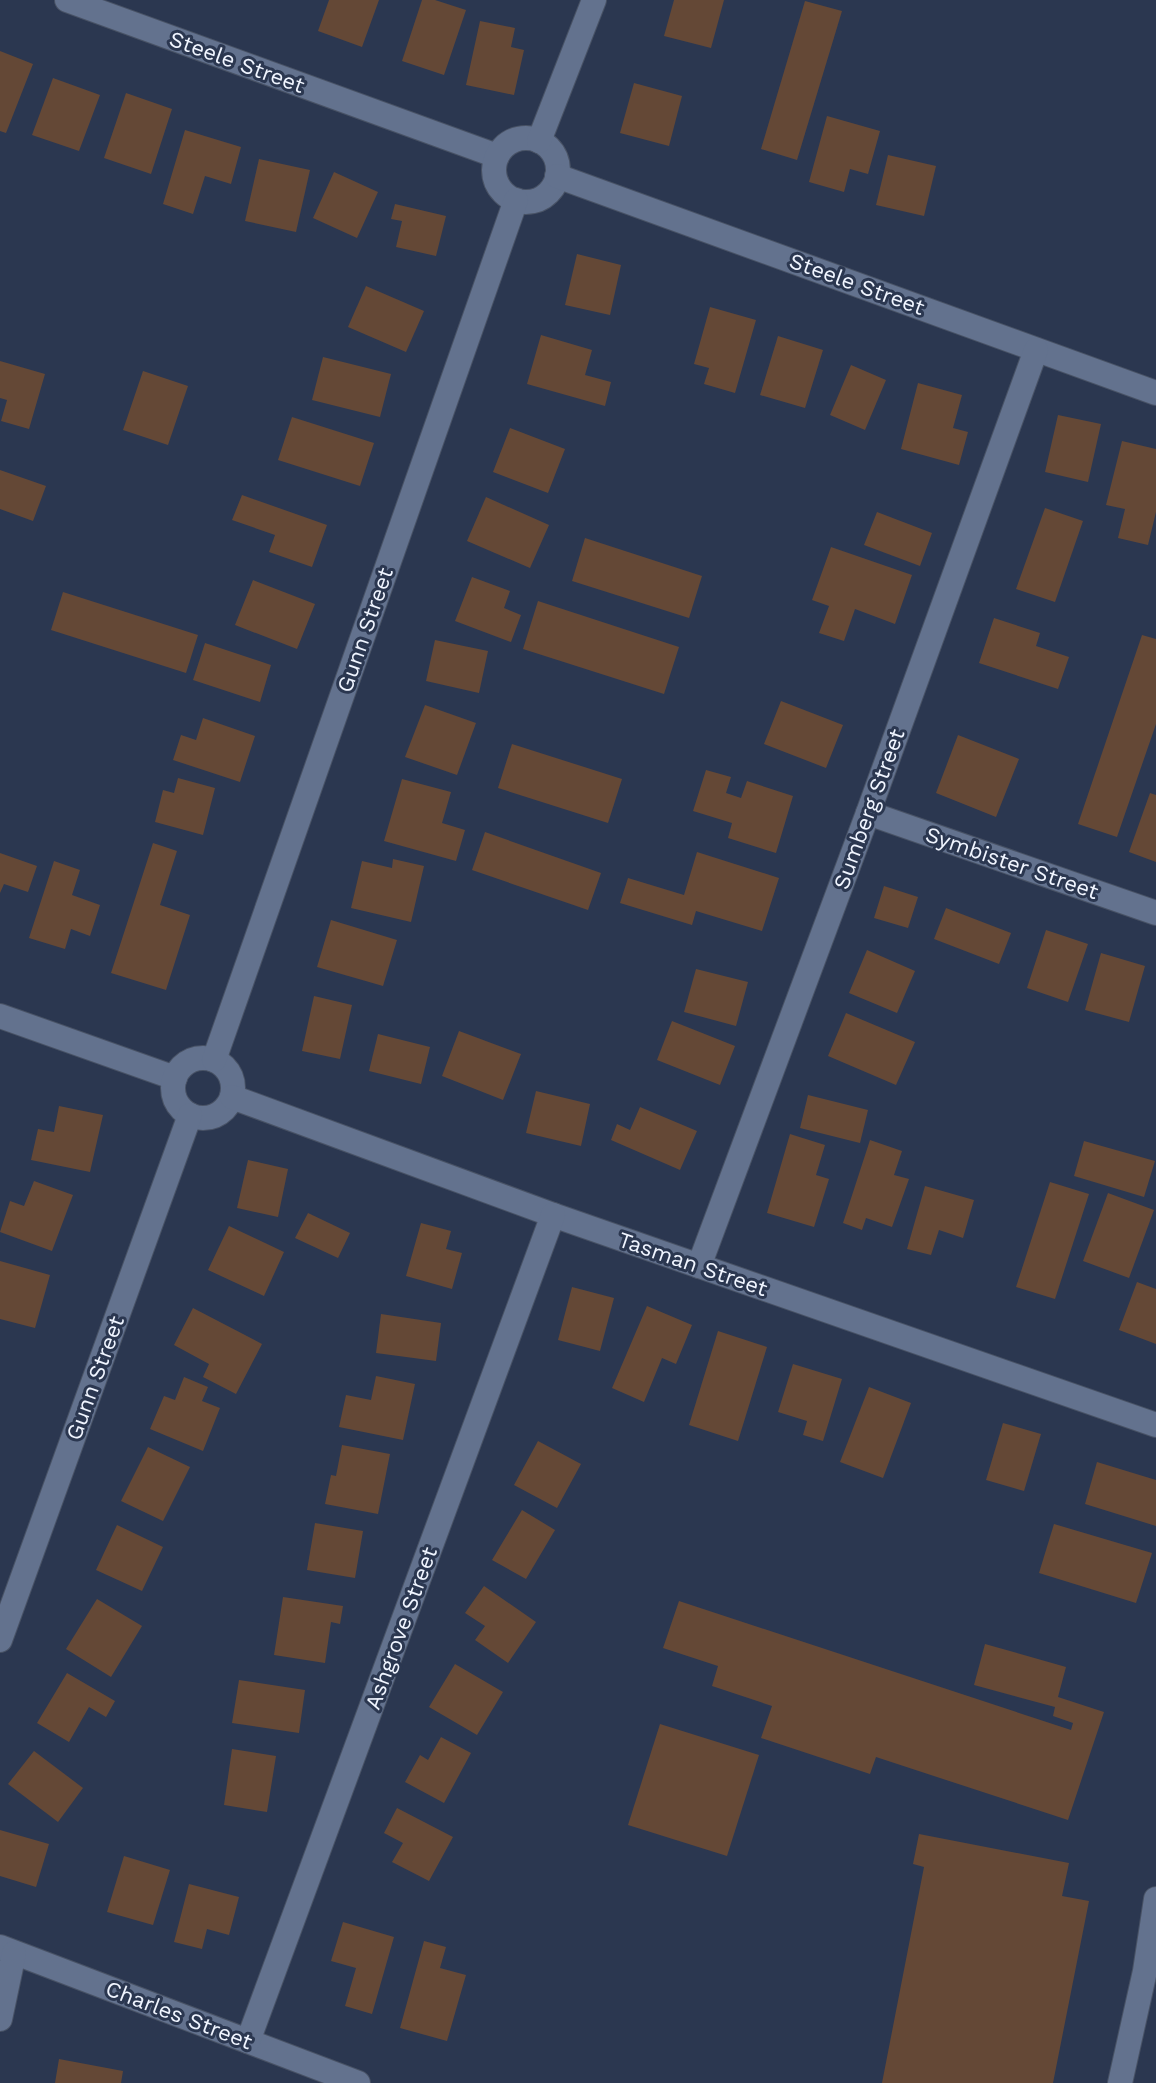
<svg xmlns="http://www.w3.org/2000/svg" width="1156" height="2083" viewBox="0 0 1156 2083" font-family="'Work Sans',sans-serif">
<style>
.building{fill:#644836}
.lines{fill:none;stroke-linecap:round;stroke-linejoin:round}
.minor-casing{stroke:#485265;stroke-width:26}
.minor{stroke:#63728e;stroke-width:24}
.labels{text-anchor:middle;dominant-baseline:central;stroke-width:6;stroke-linejoin:round;paint-order:stroke}
.street-label{font-size:22px;fill:#f0f5ff;stroke:#2b3750}
</style>
<rect width="100%" height="100%" fill="#2b3750"/>
<g class="building">
<path d="M329,0H379L362,47L318,31Z"/>
<path d="M422,0H435L466,10L444,75L402,61Z"/>
<path d="M674,0H724L711,48L664,36Z"/>
<path d="M805,1L842,11L797,160L761,149Z"/>
<path d="M480,21L515,28L511,47L524,50L514,95L466,85Z"/>
<path d="M0,51L33,64L6,133L0,131Z"/>
<path d="M53,78L100,95L79,151L32,135Z"/>
<path d="M634,83L682,96L669,146L620,133Z"/>
<path d="M126,93L172,109L151,174L104,158Z"/>
<path d="M827,116L880,131L868,174L850,169L844,192L809,182Z"/>
<path d="M185,130L241,147L231,184L205,176L193,214L163,204Z"/>
<path d="M888,155L936,166L924,216L876,205Z"/>
<path d="M259,159L310,170L296,232L245,221Z"/>
<path d="M334,172L378,192L357,238L313,218Z"/>
<path d="M395,204L446,216L436,256L396,247L402,221L391,219Z"/>
<path d="M577,254L621,265L610,315L565,305Z"/>
<path d="M366,286L424,311L406,352L348,327Z"/>
<path d="M710,307L756,320L735,393L704,384L709,368L694,364Z"/>
<path d="M541,335L592,350L585,375L611,382L605,406L527,384Z"/>
<path d="M778,336L823,350L805,408L760,395Z"/>
<path d="M323,357L391,374L380,417L312,400Z"/>
<path d="M0,361L45,374L29,429L1,421L7,400L0,398Z"/>
<path d="M851,365L886,380L865,430L830,415Z"/>
<path d="M143,371L188,386L168,445L123,430Z"/>
<path d="M918,383L962,395L953,428L968,432L959,465L901,449Z"/>
<path d="M1058,415L1101,424L1088,482L1045,472Z"/>
<path d="M292,417L374,443L360,486L278,460Z"/>
<path d="M510,428L565,449L548,493L493,472Z"/>
<path d="M1122,441L1156,449V512L1148,545L1118,538L1125,509L1106,505Z"/>
<path d="M0,470L46,486L33,521L0,509Z"/>
<path d="M242,495L327,525L312,567L269,552L275,535L232,520Z"/>
<path d="M486,497L549,525L530,568L467,541Z"/>
<path d="M1045,508L1083,521L1055,602L1016,589Z"/>
<path d="M877,512L932,533L920,566L864,545Z"/>
<path d="M585,538L702,576L689,618L572,581Z"/>
<path d="M831,547L912,575L895,624L855,609L844,641L819,633L829,606L812,600Z"/>
<path d="M472,577L510,591L504,608L521,615L511,642L455,621Z"/>
<path d="M253,580L315,604L297,649L235,625Z"/>
<path d="M63,592L198,635L186,673L51,630Z"/>
<path d="M538,601L679,647L664,694L523,649Z"/>
<path d="M994,618L1040,633L1036,646L1069,657L1058,689L979,663Z"/>
<path d="M1142,635L1156,639V724L1117,837L1078,824Z"/>
<path d="M435,640L488,651L479,693L426,681Z"/>
<path d="M205,643L271,665L260,702L193,680Z"/>
<path d="M781,701L843,725L826,768L764,744Z"/>
<path d="M425,705L476,723L457,775L405,757Z"/>
<path d="M203,718L255,736L240,782L173,760L181,735L196,740Z"/>
<path d="M958,735L1019,759L996,817L936,793Z"/>
<path d="M512,744L622,779L608,823L498,788Z"/>
<path d="M706,770L731,777L726,793L741,798L747,781L793,796L776,853L728,838L732,823L693,811Z"/>
<path d="M178,778L215,788L203,835L155,822L163,790L174,793Z"/>
<path d="M402,779L451,792L442,823L465,830L456,861L384,841Z"/>
<path d="M1150,793L1156,795V862L1129,852Z"/>
<path d="M485,832L601,873L588,910L472,870Z"/>
<path d="M153,843L177,851L160,905L190,915L166,990L111,973Z"/>
<path d="M697,852L779,878L762,931L696,911L692,925L620,903L628,878L684,895Z"/>
<path d="M0,853L37,866L28,892L4,884L0,893Z"/>
<path d="M393,859L424,866L411,922L351,908L362,861L392,868Z"/>
<path d="M54,861L80,870L72,895L100,905L90,936L71,929L65,949L29,938Z"/>
<path d="M884,886L918,897L908,928L874,918Z"/>
<path d="M946,908L1011,933L999,964L934,939Z"/>
<path d="M331,920L397,940L383,986L317,967Z"/>
<path d="M1046,930L1088,944L1068,1002L1027,988Z"/>
<path d="M867,950L915,971L897,1013L849,993Z"/>
<path d="M1101,953L1145,966L1129,1022L1085,1010Z"/>
<path d="M696,969L748,982L736,1026L684,1012Z"/>
<path d="M314,996L352,1005L340,1059L302,1051Z"/>
<path d="M846,1013L915,1042L896,1085L828,1056Z"/>
<path d="M672,1021L735,1046L720,1085L657,1060Z"/>
<path d="M459,1031L521,1054L503,1100L442,1076Z"/>
<path d="M378,1034L430,1047L421,1084L369,1071Z"/>
<path d="M536,1091L590,1104L581,1146L526,1133Z"/>
<path d="M808,1095L868,1110L860,1143L800,1128Z"/>
<path d="M59,1106L103,1115L90,1172L31,1160L38,1129L54,1132Z"/>
<path d="M640,1107L697,1131L680,1170L611,1140L617,1124L630,1130Z"/>
<path d="M790,1134L825,1145L816,1175L829,1179L814,1227L767,1213Z"/>
<path d="M870,1140L902,1151L894,1175L909,1179L892,1227L866,1218L862,1230L843,1223Z"/>
<path d="M1084,1141L1155,1161L1144,1197L1074,1176Z"/>
<path d="M248,1160L288,1169L278,1217L237,1208Z"/>
<path d="M34,1181L73,1195L52,1251L0,1232L10,1201L24,1206Z"/>
<path d="M1050,1182L1089,1194L1055,1299L1016,1287Z"/>
<path d="M925,1186L974,1200L963,1238L939,1230L931,1255L907,1249Z"/>
<path d="M1108,1193L1154,1210L1129,1278L1083,1261Z"/>
<path d="M308,1213L350,1233L338,1258L295,1238Z"/>
<path d="M421,1223L451,1231L446,1249L462,1253L452,1289L406,1276Z"/>
<path d="M229,1226L284,1252L264,1296L208,1270Z"/>
<path d="M0,1261L50,1275L35,1328L0,1319Z"/>
<path d="M1137,1282L1156,1289V1344L1119,1330Z"/>
<path d="M572,1287L614,1298L600,1351L558,1340Z"/>
<path d="M647,1306L692,1325L676,1364L662,1358L644,1402L612,1388Z"/>
<path d="M193,1308L262,1344L236,1394L203,1377L209,1364L174,1345Z"/>
<path d="M381,1314L441,1323L436,1361L376,1353Z"/>
<path d="M718,1331L767,1347L738,1441L689,1425Z"/>
<path d="M793,1364L842,1379L823,1441L803,1435L807,1421L778,1412Z"/>
<path d="M376,1376L415,1384L403,1440L339,1427L346,1395L371,1400Z"/>
<path d="M184,1377L208,1387L202,1401L220,1408L203,1451L150,1429L164,1396L175,1400Z"/>
<path d="M869,1387L911,1403L883,1478L840,1462Z"/>
<path d="M1003,1423L1041,1434L1024,1491L986,1480Z"/>
<path d="M538,1441L581,1464L557,1508L514,1485Z"/>
<path d="M342,1445L390,1454L378,1514L325,1504L331,1475L336,1476Z"/>
<path d="M148,1447L190,1467L163,1521L121,1501Z"/>
<path d="M1097,1462L1156,1480V1526L1085,1504Z"/>
<path d="M522,1510L555,1530L526,1579L492,1560Z"/>
<path d="M315,1523L363,1531L355,1578L307,1570Z"/>
<path d="M1054,1524L1152,1553L1136,1603L1039,1573Z"/>
<path d="M117,1525L163,1547L142,1591L96,1570Z"/>
<path d="M484,1586L536,1622L508,1663L475,1640L485,1626L465,1613Z"/>
<path d="M283,1597L343,1606L340,1624L331,1622L325,1663L274,1655Z"/>
<path d="M97,1599L142,1626L111,1677L66,1649Z"/>
<path d="M679,1601L1071,1730L1073,1723L1053,1716L1055,1707L974,1685L985,1644L1066,1667L1058,1697L1104,1712L1068,1820L876,1757L870,1774L761,1738L772,1706L712,1686L718,1666L663,1648Z"/>
<path d="M455,1664L503,1692L477,1735L429,1707Z"/>
<path d="M67,1673L115,1701L106,1717L89,1707L69,1742L37,1723Z"/>
<path d="M239,1680L305,1690L299,1733L232,1723Z"/>
<path d="M660,1724L759,1755L727,1856L628,1825Z"/>
<path d="M441,1737L471,1753L444,1803L405,1782L420,1755L428,1760Z"/>
<path d="M232,1749L276,1756L267,1812L224,1805Z"/>
<path d="M34,1751L83,1788L58,1822L8,1784Z"/>
<path d="M397,1808L453,1837L429,1881L392,1862L403,1843L384,1833Z"/>
<path d="M0,1830L49,1844L36,1887L0,1876Z"/>
<path d="M919,1834L1069,1863L1062,1896L1089,1901L1053,2083H882L924,1867L913,1864Z"/>
<path d="M124,1856L170,1870L153,1925L107,1912Z"/>
<path d="M189,1884L239,1897L229,1935L207,1929L202,1949L174,1942Z"/>
<path d="M343,1922L394,1937L372,2014L345,2006L356,1968L331,1961Z"/>
<path d="M424,1941L446,1947L440,1968L466,1975L447,2041L400,2028Z"/>
<path d="M59,2059L123,2071L121,2083H55Z"/>
</g>
<g class="lines">
<g class="minor-casing">
<g id="minor">
<path d="M67,0L497,156"/>
<circle cx="526" cy="170" r="32"/>
<path d="M539,141L594,0"/>
<path d="M557,176L1156,393"/>
<path d="M868,813L1156,913"/>
<path d="M0,1016L175,1078"/>
<circle cx="203" cy="1088" r="30"/>
<path d="M214,1060L516,200"/>
<path d="M232,1097L553,1215L1156,1425"/>
<path d="M699,1266L868,813L1036,350"/>
<path d="M0,1640L190,1115"/>
<path d="M0,1947L358,2083"/>
<path d="M0,2019L14,1953"/>
<path d="M248,2041L553,1215"/>
<path d="M1120,2083L1145,1971L1156,1899"/>
</g>
</g>
<use href="#minor" class="minor"/>
</g>
<g class="labels">
<g class="street-label">
<text transform="translate(237 62) rotate(20)">Steele Street</text>
<text transform="translate(857 284) rotate(20)">Steele Street</text>
<text transform="translate(365 630) rotate(-71)">Gunn Street</text>
<text transform="translate(869 809) rotate(-70)">Sumberg Street</text>
<text transform="translate(1012 863) rotate(19)">Symbister Street</text>
<text transform="translate(693 1264) rotate(19)">Tasman Street</text>
<text transform="translate(95 1378) rotate(-70)">Gunn Street</text>
<text transform="translate(401 1628) rotate(-70)">Ashgrove Street</text>
<text transform="translate(179 2015) rotate(21)">Charles Street</text>
</g>
</g>
</svg>
